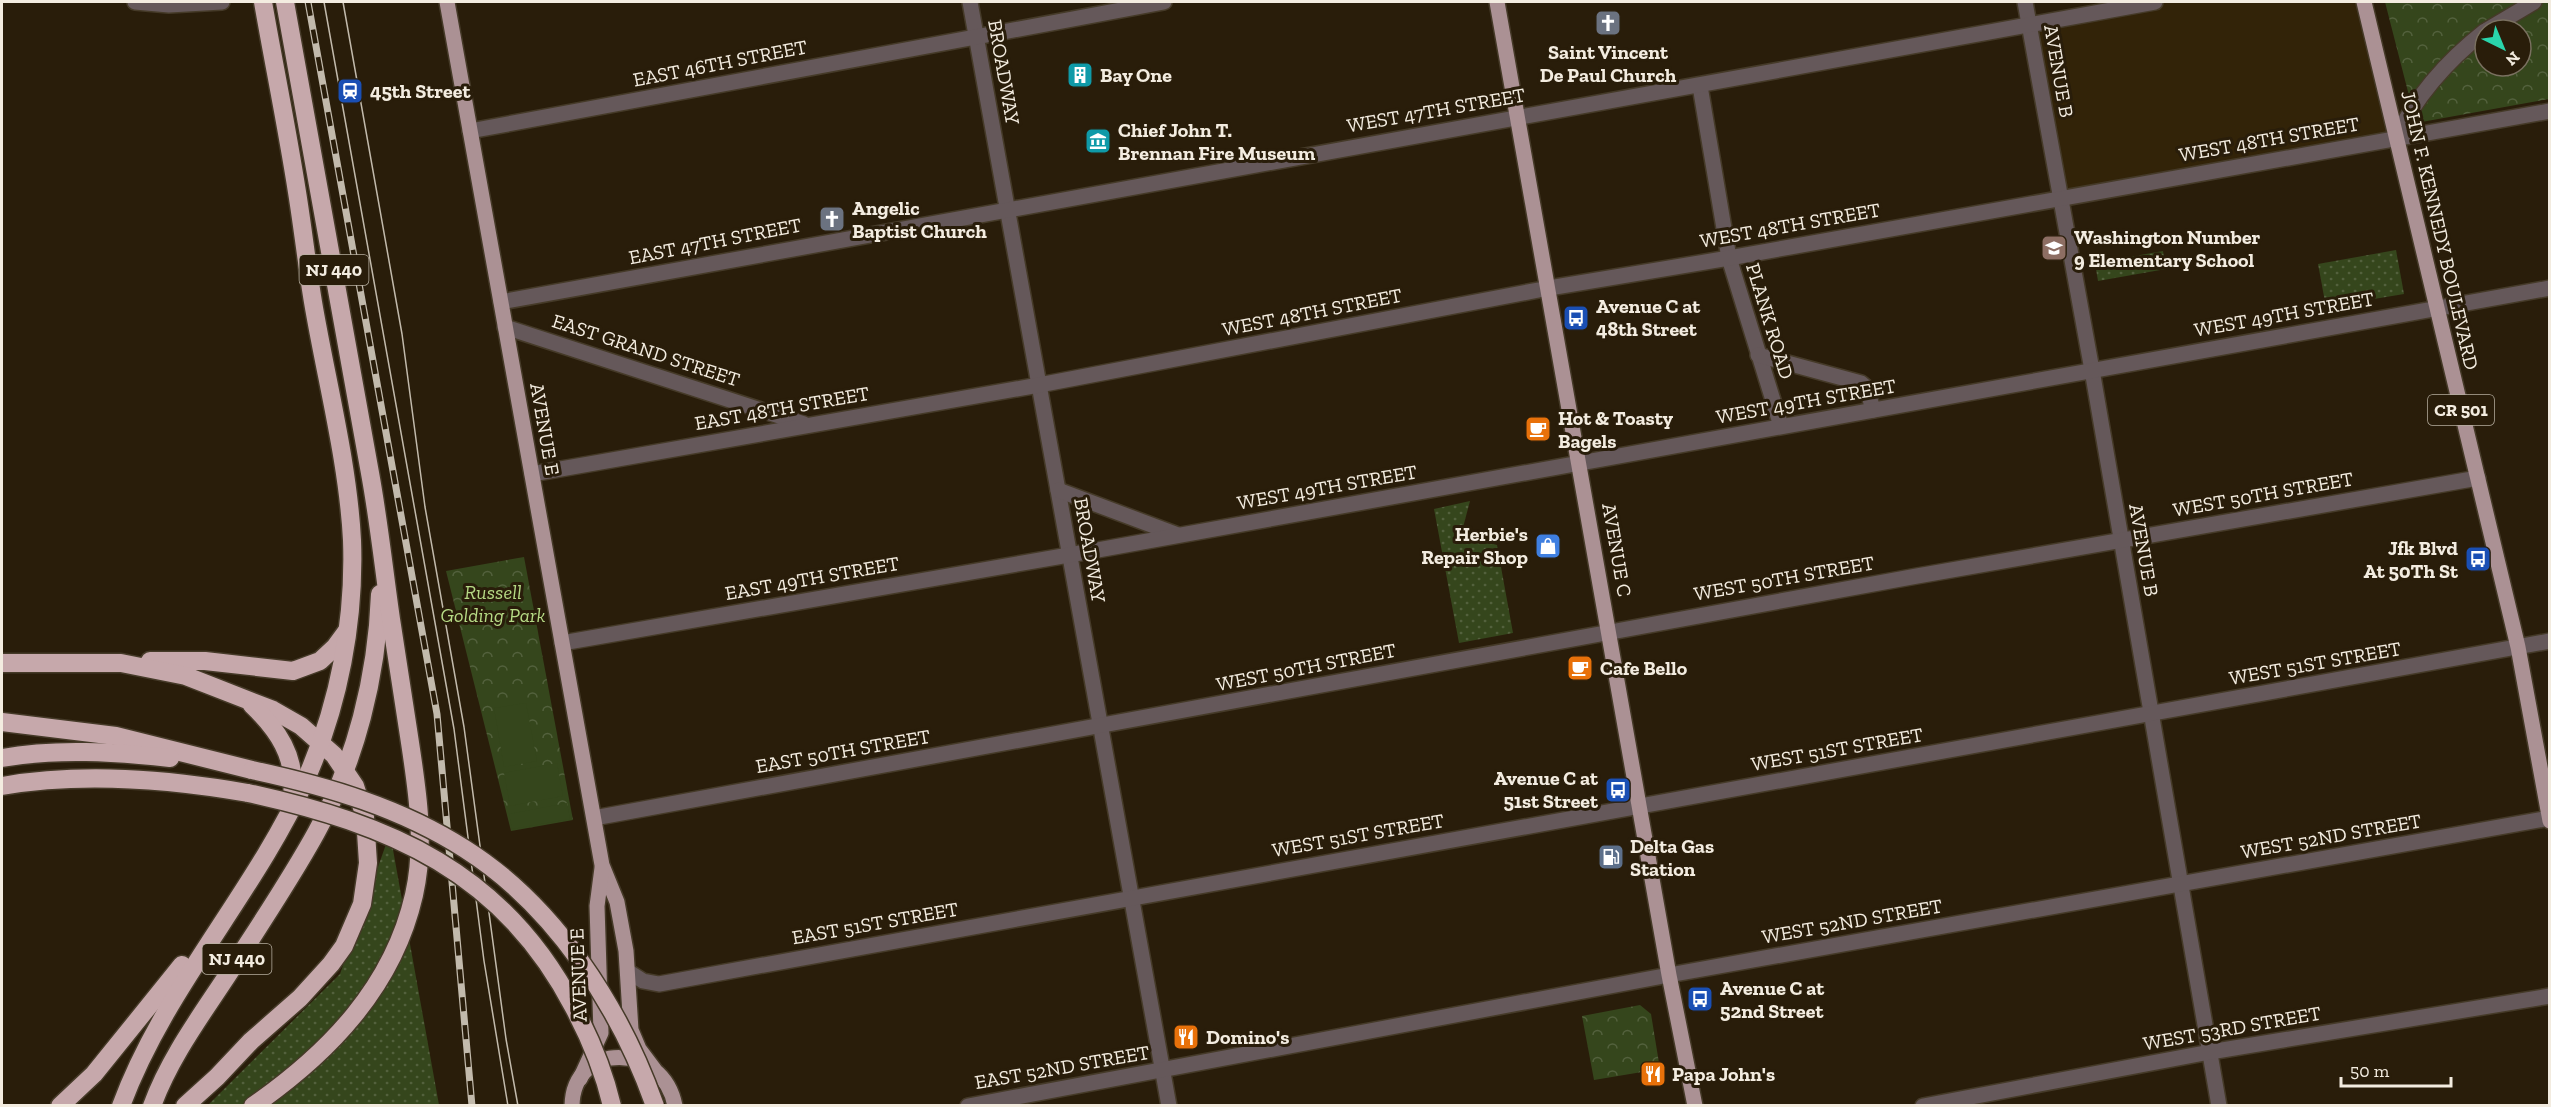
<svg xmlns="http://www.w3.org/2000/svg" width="2551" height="1107" viewBox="0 0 2551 1107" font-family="'Zilla Slab',serif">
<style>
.built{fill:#322308}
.grass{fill:url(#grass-dots)}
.park{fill:url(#park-crowns);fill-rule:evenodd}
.pitch{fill:#35461c}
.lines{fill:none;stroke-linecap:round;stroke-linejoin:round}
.minor-casing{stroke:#453a28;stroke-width:18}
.major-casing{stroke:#453a28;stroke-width:18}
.highway-casing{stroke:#453a28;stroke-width:21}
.minor{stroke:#65585a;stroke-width:15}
.major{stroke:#ab9194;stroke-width:15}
.highway{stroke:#c6a8ab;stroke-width:18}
.tram{stroke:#c2baac;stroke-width:1.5}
.rail-casing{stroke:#c2baac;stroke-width:7}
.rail{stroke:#291d0a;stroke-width:4.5;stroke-dasharray:14;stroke-linecap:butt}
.highway-bridge-casing{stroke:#453a28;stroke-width:21;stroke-linecap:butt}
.highway-bridge{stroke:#c6a8ab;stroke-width:18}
.labels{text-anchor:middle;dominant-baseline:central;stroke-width:6;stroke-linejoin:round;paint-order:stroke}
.shield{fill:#291d0a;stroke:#b6aea0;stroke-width:1.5}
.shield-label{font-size:18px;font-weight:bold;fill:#f3ece0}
.poi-label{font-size:20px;font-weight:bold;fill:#f3ece0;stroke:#291d0a;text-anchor:start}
.street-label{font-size:20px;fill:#f3ece0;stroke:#291d0a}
.park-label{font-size:20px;font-style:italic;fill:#b6da85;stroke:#291d0a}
</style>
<defs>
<pattern id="grass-dots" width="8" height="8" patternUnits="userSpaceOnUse" patternTransform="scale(1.5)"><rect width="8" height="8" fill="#35461c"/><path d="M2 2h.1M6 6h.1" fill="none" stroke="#53613d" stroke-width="1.8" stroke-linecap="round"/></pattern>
<pattern id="park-crowns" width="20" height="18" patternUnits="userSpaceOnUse" patternTransform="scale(1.5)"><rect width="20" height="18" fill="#35461c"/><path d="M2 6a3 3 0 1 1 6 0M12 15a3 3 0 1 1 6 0" fill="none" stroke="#53613d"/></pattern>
</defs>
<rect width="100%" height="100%" fill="#291d0a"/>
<path class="built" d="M2155,2H2364L2396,138L2061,197L2030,24Z"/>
<g class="grass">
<path d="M2396,250L2404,294L2326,307L2318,264Z"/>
<path d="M2163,251L2166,269L2098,281L2095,263Z"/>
<path d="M1470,501L1461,535L1497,545L1513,633L1459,643L1434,509Z"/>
<path d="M390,833L439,1105L283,1106L280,1104L207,1106L340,974Z"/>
</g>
<g class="park">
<path d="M2385,2H2549V99L2416,123ZM2485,30H2521V66H2485Z"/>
<path d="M524,557L573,820L511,831L446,571Z"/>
<path d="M1640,1005L1651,1014L1660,1069L1594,1080L1582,1016Z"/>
</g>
<g class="pitch">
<path d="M526,703L537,761L504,767L494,708Z"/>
<path d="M557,763L563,796L510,806L504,773Z"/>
<path d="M567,803L570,819L512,829L509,814Z"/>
</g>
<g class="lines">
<g class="minor-casing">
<g id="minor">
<path d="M135,2L169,5L222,2"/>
<path d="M970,2L1169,1106"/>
<path d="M2025,2L2092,370L2219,1106"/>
<path d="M2487,30L2534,2"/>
<path d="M1700,86L1729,258L1781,426"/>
<path d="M470,131L1164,2"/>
<path d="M2396,138C2416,96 2448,60 2485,31"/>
<path d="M501,302L2155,2"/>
<path d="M505,327L804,424"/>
<path d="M1758,355L1861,383L1867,388L1873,410"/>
<path d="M532,474L1039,385L1549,288L1729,258L2550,111"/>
<path d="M1058,490L1178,535"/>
<path d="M562,643L1092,551L2550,288"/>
<path d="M594,818L1917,576L2478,478"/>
<path d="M629,972L643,981L659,984L2550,641"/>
<path d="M968,1106L1669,975L2550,818"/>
<path d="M1923,1106L2210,1052L2550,996"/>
</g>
</g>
<g class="major-casing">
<g id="major">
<path d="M447,2L602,865L617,902L626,951L631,1030L639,1049L654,1069"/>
<path d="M1497,2L1669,975L1695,1106"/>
<path d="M2364,2L2518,647L2550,821"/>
<path d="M580,1079L601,1033L597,906L602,868"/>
<path d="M572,1106C573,1041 663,1042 675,1106"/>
</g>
</g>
<g class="highway-casing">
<g id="highway">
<path d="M150,661H205L293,671L320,661L335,647L346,632"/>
<path d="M2,663H121L186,676L273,710L301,726L334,755L355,786L365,817L368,863L362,904L344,946L331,964L300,998L251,1041L217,1077L185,1106"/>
<path d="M252,705C277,729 297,757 292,794"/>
<path d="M2,722L116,736L252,770"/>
<path d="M2,758C57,748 115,752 170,758"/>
<path d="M2,786C83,772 167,779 248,793"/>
<path d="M60,1106L94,1074L182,965"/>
<path d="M121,1106C165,987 254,894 306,779C339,705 355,621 352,540C348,462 326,379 313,302C307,266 303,229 297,192C287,128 274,65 263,2"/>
<path d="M152,1106C169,1059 200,1017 227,976C257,929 289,882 316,833C356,761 377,676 380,594"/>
<path d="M253,1106C329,1053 393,987 414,895C426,842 417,789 409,736C403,697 397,658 391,619C384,571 379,522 370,473C343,316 314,159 285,2"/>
</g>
</g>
<use href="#minor" class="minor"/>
<use href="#major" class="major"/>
<use href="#highway" class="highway"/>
<g class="tram">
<path d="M324,2L454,729L484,961L508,1106"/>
<path d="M343,2L402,334L425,507L464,727L506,1039L518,1106"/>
</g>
<g class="rail-casing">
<path id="rail" d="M308,2L437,714L472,1106"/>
</g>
<use href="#rail" class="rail"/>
<g class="highway-bridge-casing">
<g id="highway-bridge">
<path d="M252,770C327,786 401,808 465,849C555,906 620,1007 655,1106"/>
<path d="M248,793C390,824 504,872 574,1008C590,1038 604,1072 612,1106"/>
</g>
</g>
<use href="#highway-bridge" class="highway-bridge"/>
</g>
<defs>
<g id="church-square" transform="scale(1.35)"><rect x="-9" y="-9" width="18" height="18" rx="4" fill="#6b7280" stroke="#291d0a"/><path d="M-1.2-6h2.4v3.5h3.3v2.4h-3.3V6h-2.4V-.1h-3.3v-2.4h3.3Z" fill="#fff"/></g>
<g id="building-square" transform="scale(1.35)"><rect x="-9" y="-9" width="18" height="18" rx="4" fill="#0f9aa8" stroke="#291d0a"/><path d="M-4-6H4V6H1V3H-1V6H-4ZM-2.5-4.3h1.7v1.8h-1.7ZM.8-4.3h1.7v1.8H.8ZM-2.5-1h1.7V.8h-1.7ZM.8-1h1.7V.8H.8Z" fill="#fff"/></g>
<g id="station-square" transform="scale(1.35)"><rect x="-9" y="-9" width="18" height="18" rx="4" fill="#1a4fb4" stroke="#291d0a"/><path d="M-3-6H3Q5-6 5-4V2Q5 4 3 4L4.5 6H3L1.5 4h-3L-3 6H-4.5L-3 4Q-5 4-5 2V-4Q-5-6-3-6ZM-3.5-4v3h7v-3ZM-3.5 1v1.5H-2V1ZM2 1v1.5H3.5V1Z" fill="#fff"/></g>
<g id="museum-square" transform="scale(1.35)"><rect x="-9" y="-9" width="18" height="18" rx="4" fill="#0f9aa8" stroke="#291d0a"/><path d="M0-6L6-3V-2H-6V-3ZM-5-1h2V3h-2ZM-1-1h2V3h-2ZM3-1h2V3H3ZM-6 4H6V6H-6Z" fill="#fff"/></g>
<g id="school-square" transform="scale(1.35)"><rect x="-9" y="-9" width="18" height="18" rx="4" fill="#8d6e63" stroke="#291d0a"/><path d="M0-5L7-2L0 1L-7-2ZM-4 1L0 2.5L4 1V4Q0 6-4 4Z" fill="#fff"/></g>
<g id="bus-square" transform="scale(1.35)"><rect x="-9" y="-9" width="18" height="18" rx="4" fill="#1a4fb4" stroke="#291d0a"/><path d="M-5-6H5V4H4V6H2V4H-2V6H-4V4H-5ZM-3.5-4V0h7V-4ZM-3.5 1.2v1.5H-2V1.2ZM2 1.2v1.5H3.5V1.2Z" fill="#fff"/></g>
<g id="cafe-square" transform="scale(1.35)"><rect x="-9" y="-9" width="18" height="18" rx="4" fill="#e8710a" stroke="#291d0a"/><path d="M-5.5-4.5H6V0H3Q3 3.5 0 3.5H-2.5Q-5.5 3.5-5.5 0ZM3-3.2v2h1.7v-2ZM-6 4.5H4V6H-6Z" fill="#fff"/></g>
<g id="shop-square" transform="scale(1.35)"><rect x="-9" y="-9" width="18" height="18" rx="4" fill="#3f7fe0" stroke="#291d0a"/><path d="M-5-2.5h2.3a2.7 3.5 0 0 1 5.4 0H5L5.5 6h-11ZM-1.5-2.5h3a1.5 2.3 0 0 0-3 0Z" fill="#fff"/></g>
<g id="fuel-square" transform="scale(1.35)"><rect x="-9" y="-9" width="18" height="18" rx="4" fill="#5c6f8a" stroke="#291d0a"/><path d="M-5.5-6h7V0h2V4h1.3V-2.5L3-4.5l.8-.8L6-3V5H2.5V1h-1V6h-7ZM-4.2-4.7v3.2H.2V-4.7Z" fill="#fff"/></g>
<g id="restaurant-square" transform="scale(1.35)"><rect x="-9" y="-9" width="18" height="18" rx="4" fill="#e8710a" stroke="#291d0a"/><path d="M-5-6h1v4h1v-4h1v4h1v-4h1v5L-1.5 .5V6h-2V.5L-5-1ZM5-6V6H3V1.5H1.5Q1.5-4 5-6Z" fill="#fff"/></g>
</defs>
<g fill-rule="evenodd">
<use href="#church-square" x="1608" y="23"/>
<use href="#building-square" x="1080" y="75"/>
<use href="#station-square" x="350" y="91"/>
<use href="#museum-square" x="1098" y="141"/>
<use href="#church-square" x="832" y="219"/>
<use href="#school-square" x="2054" y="248"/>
<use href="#bus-square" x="1576" y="318"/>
<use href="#cafe-square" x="1538" y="429"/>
<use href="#shop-square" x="1548" y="546"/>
<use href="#bus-square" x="2478" y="559"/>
<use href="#cafe-square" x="1580" y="668"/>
<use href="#bus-square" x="1618" y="790"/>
<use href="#fuel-square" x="1611" y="857"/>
<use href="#bus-square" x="1700" y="999"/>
<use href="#restaurant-square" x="1186" y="1037"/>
<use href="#restaurant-square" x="1653" y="1074"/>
</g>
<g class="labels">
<g class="shield">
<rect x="299.5" y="255" width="69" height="30" rx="4.5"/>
<rect x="2428" y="395" width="66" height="30" rx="4.5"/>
<rect x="202.5" y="944" width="69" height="30" rx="4.5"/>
</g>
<g class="shield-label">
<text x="334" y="270">NJ 440</text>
<text x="2461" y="410">CR 501</text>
<text x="237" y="959">NJ 440</text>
</g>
<g class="poi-label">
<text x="1608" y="52" text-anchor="middle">Saint Vincent<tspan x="1608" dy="23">De Paul Church</tspan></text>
<text x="1100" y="75">Bay One</text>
<text x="370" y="91">45th Street</text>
<text x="1118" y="130">Chief John T.<tspan x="1118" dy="23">Brennan Fire Museum</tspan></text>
<text x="852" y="208">Angelic<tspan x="852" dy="23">Baptist Church</tspan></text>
<text x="2074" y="237">Washington Number<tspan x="2074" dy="23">9 Elementary School</tspan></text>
<text x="1596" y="306">Avenue C at<tspan x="1596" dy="23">48th Street</tspan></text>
<text x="1558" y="418">Hot &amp; Toasty<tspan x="1558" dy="23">Bagels</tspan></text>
<text x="1528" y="534" text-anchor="end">Herbie's<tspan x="1528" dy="23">Repair Shop</tspan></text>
<text x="2458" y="548" text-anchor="end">Jfk Blvd<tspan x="2458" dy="23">At 50Th St</tspan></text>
<text x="1600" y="668">Cafe Bello</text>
<text x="1598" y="778" text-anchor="end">Avenue C at<tspan x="1598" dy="23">51st Street</tspan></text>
<text x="1630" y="846">Delta Gas<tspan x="1630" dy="23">Station</tspan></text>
<text x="1720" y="988">Avenue C at<tspan x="1720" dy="23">52nd Street</tspan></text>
<text x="1206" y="1037">Domino's</text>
<text x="1672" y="1074">Papa John's</text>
</g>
<g class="street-label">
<text transform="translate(720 63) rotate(-11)">EAST 46TH STREET</text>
<text transform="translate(2059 71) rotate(80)">AVENUE B</text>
<text transform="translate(1004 72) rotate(80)">BROADWAY</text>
<text transform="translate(1436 110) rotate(-10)">WEST 47TH STREET</text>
<text transform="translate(2269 139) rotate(-10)">WEST 48TH STREET</text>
<text transform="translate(1790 225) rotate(-10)">WEST 48TH STREET</text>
<text transform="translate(2440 230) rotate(77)">JOHN F. KENNEDY BOULEVARD</text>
<text transform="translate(715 241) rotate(-11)">EAST 47TH STREET</text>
<text transform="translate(1312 312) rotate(-11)">WEST 48TH STREET</text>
<text transform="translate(2284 314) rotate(-10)">WEST 49TH STREET</text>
<text transform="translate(1770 321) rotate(73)">PLANK ROAD</text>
<text transform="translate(646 350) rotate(18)">EAST GRAND STREET</text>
<text transform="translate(1806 401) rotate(-10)">WEST 49TH STREET</text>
<text transform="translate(782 408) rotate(-10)">EAST 48TH STREET</text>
<text transform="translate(545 429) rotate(80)">AVENUE E</text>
<text transform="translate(1327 487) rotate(-10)">WEST 49TH STREET</text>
<text transform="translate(2263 494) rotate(-10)">WEST 50TH STREET</text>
<text transform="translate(1090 550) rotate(80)">BROADWAY</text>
<text transform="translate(1617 550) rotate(80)">AVENUE C</text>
<text transform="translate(2144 550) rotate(80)">AVENUE B</text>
<text transform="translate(812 578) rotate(-10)">EAST 49TH STREET</text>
<text transform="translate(1784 578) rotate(-10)">WEST 50TH STREET</text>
<text transform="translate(2315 663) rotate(-10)">WEST 51ST STREET</text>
<text transform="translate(1306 667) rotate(-11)">WEST 50TH STREET</text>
<text transform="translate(1837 749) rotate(-10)">WEST 51ST STREET</text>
<text transform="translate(843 751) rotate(-10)">EAST 50TH STREET</text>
<text transform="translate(1358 835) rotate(-10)">WEST 51ST STREET</text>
<text transform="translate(2331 836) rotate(-10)">WEST 52ND STREET</text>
<text transform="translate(1852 921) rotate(-10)">WEST 52ND STREET</text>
<text transform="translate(875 923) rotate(-10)">EAST 51ST STREET</text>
<text transform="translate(578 975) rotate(-92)">AVENUE E</text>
<text transform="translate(2232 1028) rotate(-10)">WEST 53RD STREET</text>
<text transform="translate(1062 1067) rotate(-10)">EAST 52ND STREET</text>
</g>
<g class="park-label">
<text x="493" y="592">Russell<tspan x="493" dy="23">Golding Park</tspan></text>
</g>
</g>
<rect width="2551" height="1107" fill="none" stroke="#f3ece0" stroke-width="6"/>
<g transform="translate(2503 48) rotate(137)"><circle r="28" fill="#291d0a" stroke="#7a7060" stroke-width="1.5"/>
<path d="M0-4.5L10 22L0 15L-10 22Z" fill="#2ad5ac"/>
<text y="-9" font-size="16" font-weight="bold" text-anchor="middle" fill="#f3ece0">N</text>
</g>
<path d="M2341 1077v9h110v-9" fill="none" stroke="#f3ece0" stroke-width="3"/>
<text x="2350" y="1077" font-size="18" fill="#f3ece0" stroke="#291d0a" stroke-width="4.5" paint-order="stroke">50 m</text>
</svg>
